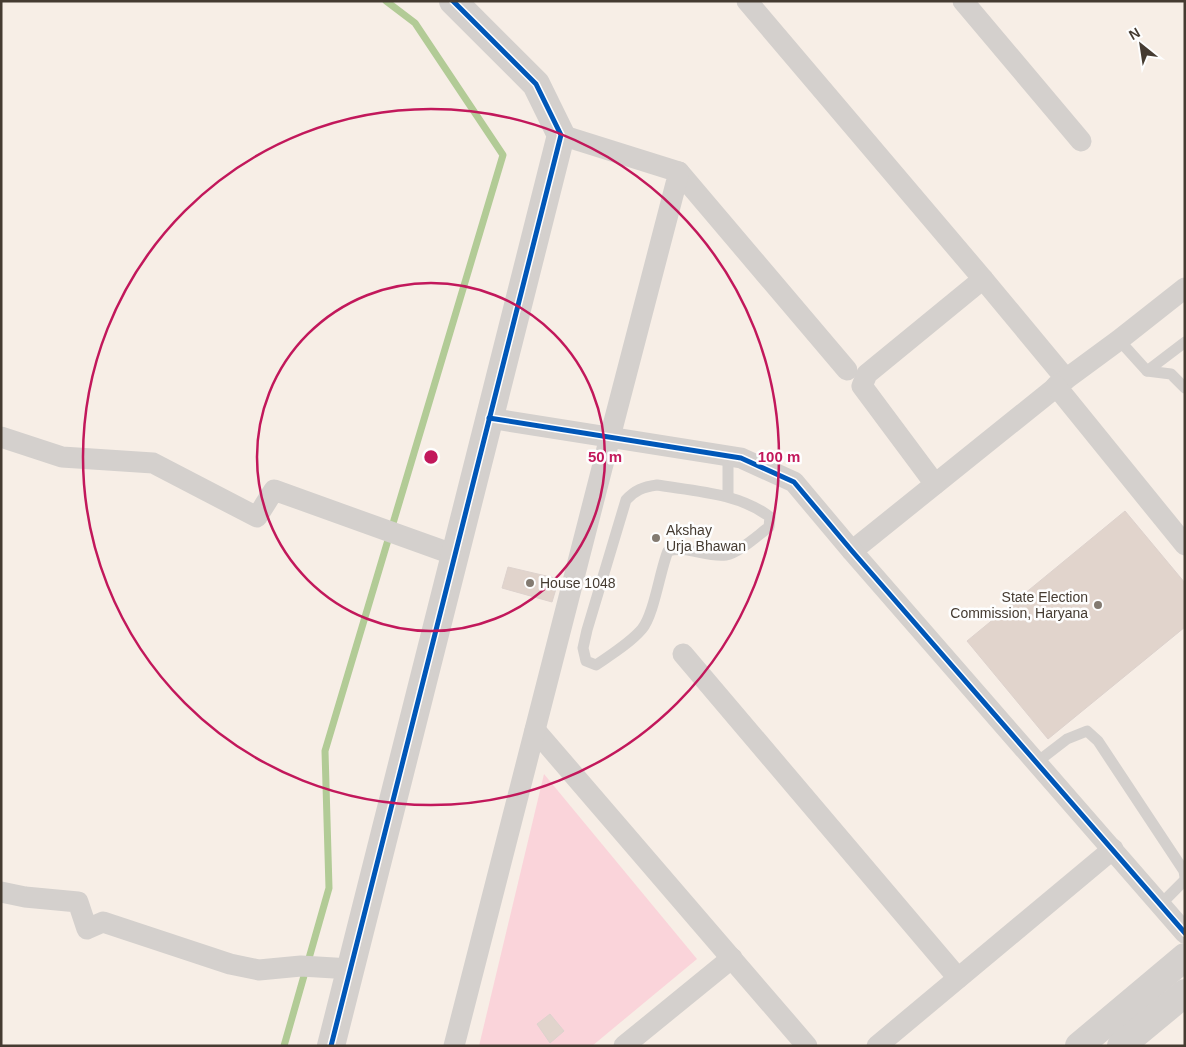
<svg xmlns="http://www.w3.org/2000/svg" width="1186" height="1047" viewBox="0 0 1186 1047" font-family="Arial,sans-serif">
<style>
.green{fill:#fad4da}
.lines{fill:none;stroke-linecap:round;stroke-linejoin:round}
.stream{stroke:#b2cb96;stroke-width:7}
.building{fill:#e1d4cc;stroke:#ddd2cd}
.lane{stroke:#d4d0cd;stroke-width:11}
.street{stroke:#d4d0cd;stroke-width:21}
.secondary{stroke:#d4d0cd;stroke-width:28}
.cycleway-casing{stroke:#fefefe;stroke-width:8}
.cycleway{stroke:#0057b8;stroke-width:5}
.ring{fill:none;stroke:#c2185b;stroke-width:2.5}
.poi-dot{fill:#837a70;stroke:#fefefe;stroke-width:2}
.labels{text-anchor:middle;dominant-baseline:central;stroke-width:5;stroke-linejoin:round;paint-order:stroke}
.poi-label{font-size:14px;fill:#453b31;stroke:#fefefe;text-anchor:start}
.centre{fill:#c2185b;stroke:#fefefe;stroke-width:2.5}
.ring-label{font-size:15px;text-anchor:middle;font-weight:bold;fill:#c2185b;stroke:#fefefe;stroke-width:5;stroke-linejoin:round;paint-order:stroke}
</style>
<rect width="100%" height="100%" fill="#f7eee6"/>
<path class="green" d="M544,774L697,959L592,1046H479Z"/>
<g class="lines">
<path class="stream" d="M284,1046L329,888L325,751L503,155L415,23L386,1"/>
</g>
<g class="building">
<path d="M1125,511L1185,583V627L1048,739L967,641Z"/>
<path d="M508,567L559,579L552,602L502,588Z"/>
<path d="M550,1014L564,1031L550,1043L537,1024Z"/>
</g>
<g class="lines">
<g class="lane">
<path d="M1119,340L1147,371L1171,374L1185,388"/>
<path d="M1147,371L1185,342"/>
<path d="M657,485C694,491 739,493 770,517L769,527C758,535 739,553 726,555C707,558 687,545 668,551C660,570 654,615 642,629C630,643 612,654 596,665L586,661L583,648L587,630L626,500C635,490 643,487 657,485Z"/>
<path d="M728,496V456"/>
<path d="M1037,762L1067,739L1087,731L1098,741L1184,871L1185,877"/>
<path d="M1161,904L1185,880"/>
</g>
<g class="street">
<path d="M747,1L983,279L1066,379L852,551"/>
<path d="M963,1L1081,141"/>
<path d="M679,172L847,370"/>
<path d="M1066,379L1119,340L1185,288"/>
<path d="M1056,386L1185,545"/>
<path d="M489,418L741,458L794,482L852,551L1185,933"/>
<path d="M1,437L62,457L153,463L257,517L274,490L455,555"/>
<path d="M935,484L862,386L867,374L983,279"/>
<path d="M683,654L958,978"/>
<path d="M535,730L807,1046"/>
<path d="M1,892L25,897L78,902L87,929L103,922L230,964L259,970L301,966L351,969"/>
<path d="M454,1046L610,437L679,172L561,135"/>
<path d="M624,1046L732,958"/>
<path d="M877,1046L1113,849"/>
</g>
<g class="secondary">
<path d="M331,1046L561,135L536,84L453,1"/>
<path d="M1079,1046L1185,957"/>
<path d="M1121,1046L1185,993"/>
</g>
<g class="cycleway-casing">
<g id="cycleway">
<path d="M489,418L741,458L794,482L852,551L1185,933"/>
<path d="M331,1046L561,135L536,84L453,1"/>
</g>
</g>
<use href="#cycleway" class="cycleway"/>
</g>
<g class="ring">
<circle cx="431" cy="457" r="174"/>
<circle cx="431" cy="457" r="348"/>
</g>
<g class="poi-dot">
<circle cx="656" cy="538" r="5"/>
<circle cx="530" cy="583" r="5"/>
<circle cx="1098" cy="605" r="5"/>
</g>
<g class="labels">
<g class="poi-label">
<text x="666" y="530">Akshay<tspan x="666" dy="16">Urja Bhawan</tspan></text>
<text x="540" y="583">House 1048</text>
<text x="1088" y="597" text-anchor="end">State Election<tspan x="1088" dy="16">Commission, Haryana</tspan></text>
</g>
</g>
<circle cx="431" cy="457" r="8" class="centre"/>
<g class="ring-label">
<text x="605" y="462">50 m</text>
<text x="779" y="462">100 m</text>
</g>
<rect width="1186" height="1047" fill="none" stroke="#453b31" stroke-width="5"/>
<g transform="translate(1141 45) rotate(330)" stroke="#fefefe" stroke-width="4" paint-order="stroke">
<path d="M0-4L9 19L0 12L-9 19Z" fill="#453b31"/>
<text y="-8" font-size="14" font-weight="bold" text-anchor="middle" fill="#453b31">N</text>
</g>
</svg>
